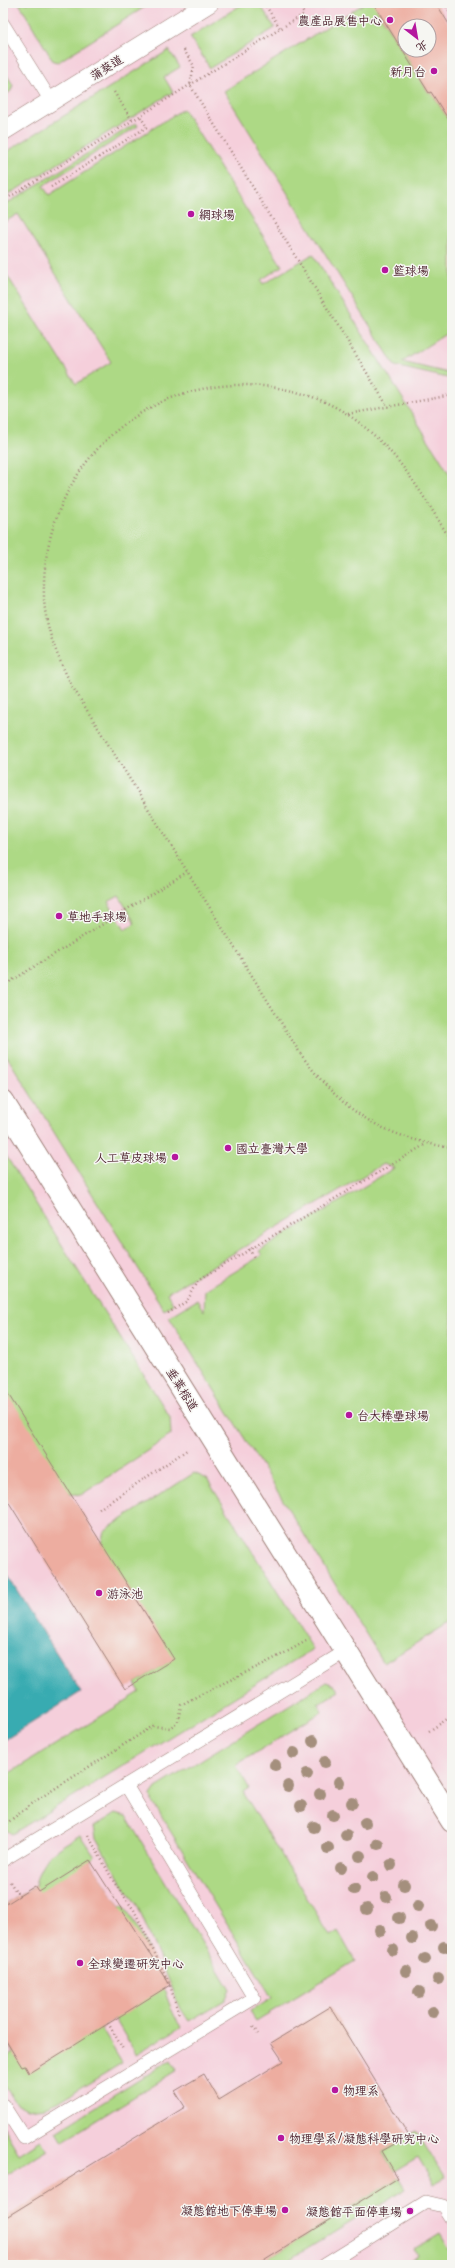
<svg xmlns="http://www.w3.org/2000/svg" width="455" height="2268" viewBox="0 0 455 2268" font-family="Mali,'LXGW WenKai TC',sans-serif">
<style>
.built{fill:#f5cfdb;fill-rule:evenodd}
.green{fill:#add985;stroke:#7c7c58;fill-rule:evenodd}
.water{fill:#38abb1;stroke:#41656e}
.building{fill:#edada0;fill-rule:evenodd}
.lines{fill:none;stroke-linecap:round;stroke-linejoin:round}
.service-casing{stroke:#9f7f78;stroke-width:14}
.pedestrian-casing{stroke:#9f7f78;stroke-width:20}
.minor-casing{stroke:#9f7f78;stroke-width:24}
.path{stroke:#9f7f78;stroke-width:2.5;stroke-dasharray:1 3;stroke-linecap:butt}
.service{stroke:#fff;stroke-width:13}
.pedestrian{stroke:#fff;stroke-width:19}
.minor{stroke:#fff;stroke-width:22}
.tree{fill:#a48f7d}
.poi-dot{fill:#b5179e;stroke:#f6f6f2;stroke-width:1.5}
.labels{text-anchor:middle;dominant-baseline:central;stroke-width:3;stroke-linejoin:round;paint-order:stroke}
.poi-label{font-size:12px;fill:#4a1f2b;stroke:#f6f6f2;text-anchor:start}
.street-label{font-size:12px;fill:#4a1f2b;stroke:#f6f6f2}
</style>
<rect width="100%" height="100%" fill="#f6f6f2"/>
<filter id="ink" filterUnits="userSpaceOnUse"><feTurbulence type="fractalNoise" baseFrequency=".025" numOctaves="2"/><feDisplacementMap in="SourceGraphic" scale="8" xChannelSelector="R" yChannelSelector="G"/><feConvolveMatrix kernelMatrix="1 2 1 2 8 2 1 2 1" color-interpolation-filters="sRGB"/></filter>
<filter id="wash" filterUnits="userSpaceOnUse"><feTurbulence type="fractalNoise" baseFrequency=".012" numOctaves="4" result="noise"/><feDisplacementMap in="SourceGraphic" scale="16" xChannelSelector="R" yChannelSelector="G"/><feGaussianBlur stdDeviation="0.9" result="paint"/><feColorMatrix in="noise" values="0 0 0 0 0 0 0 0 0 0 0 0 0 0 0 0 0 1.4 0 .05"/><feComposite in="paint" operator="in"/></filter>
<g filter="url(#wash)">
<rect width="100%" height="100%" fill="#f4dfc6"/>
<path class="built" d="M3,3H452V2246L449,2248L452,2253V2260L444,2265H3ZM405,26H429V50H405Z"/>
<g class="green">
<path d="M19,3H151L58,62L53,61Z"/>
<path d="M244,3H259L275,28L210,68L190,37Z"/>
<path d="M365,3H377V10L429,93L431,92L452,125V330L402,362L452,374V379L395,366L224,91Z"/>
<path d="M169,50L180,67L164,77L173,92L3,198V154Z"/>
<path d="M3,69L13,85L11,91L3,97Z"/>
<path d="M183,109L282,266L261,280L263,284L313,254L452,478V1621L384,1663L169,1317L197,1300L204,1311L205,1290L262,1255L259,1251L394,1168L383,1164L167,1293L173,1304L164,1310L3,1050V269L76,384L111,362L18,214L3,223V206L136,123L138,126L43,186L49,195ZM119,896L135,923L125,929L108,902Z"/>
<path d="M3,1151L170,1417L171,1435L81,1495L70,1493L3,1420Z"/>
<path d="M194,1473L207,1479L313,1649L12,1834L3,1828V1777L140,1692L135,1683L173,1659L101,1544L104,1531Z"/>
<path d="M326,1682L334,1685L339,1691L318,1704L322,1712L236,1765L249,1788L243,1792L330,1936L338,1931L355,1961L256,2021L250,2012L272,1998L152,1801L151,1795L156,1788Z"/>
<path d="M116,1813L126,1816L230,1990L225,2000L189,2021L181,2009L137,1905L120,1880L96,1838L94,1827Z"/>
<path d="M80,1835L95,1857L90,1861L120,1907L123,1905C141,1929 152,1960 163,1988C169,2001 172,2014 181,2027L136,2054L115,2019L101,2028L122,2063L58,2102L46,2107L27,2109L18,2105L3,2084V2059L13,2053L7,2043L3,2046V1906L35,1886C41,1855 56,1850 80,1835Z"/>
<path d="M171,2060L177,2070L63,2141L57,2131Z"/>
<path d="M3,2127L19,2154L41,2140L47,2150L3,2177Z"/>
<path d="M416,2131L445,2178L434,2184L418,2157L394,2171L382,2151Z"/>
<path d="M398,2178L405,2189L281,2265H257Z"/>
<path d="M440,2233L452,2253V2260L444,2265H402L417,2256L414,2249Z"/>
</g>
<path class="water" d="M3,1568L81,1692L3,1741Z"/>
<g id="blocks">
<g class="building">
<path d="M373,3H436L452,29V125L431,92L429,93ZM405,26H429V50H405Z"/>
<path d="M3,1386L174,1659L125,1689L3,1493Z"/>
<path d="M90,1860L170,1985L29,2073L25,2066L22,2067L3,2036V1906L35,1886L39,1892Z"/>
<path d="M330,2007L409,2136L382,2151L398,2178L257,2265H3V2219L185,2107L175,2091L204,2074L219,2100L283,2061L271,2043Z"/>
</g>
</g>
</g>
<g filter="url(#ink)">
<use href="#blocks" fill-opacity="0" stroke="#9f7f78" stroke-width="1"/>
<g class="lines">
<g class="service-casing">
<g id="service">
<path d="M3,24L51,101"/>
<path d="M3,1860L346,1651"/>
<path d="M3,2105L24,2138L254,1998L126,1785"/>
<path d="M325,2265L426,2202L443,2206L452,2220"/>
</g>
</g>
<g class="pedestrian-casing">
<path id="pedestrian" d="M3,131L209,3"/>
</g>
<g class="minor-casing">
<path id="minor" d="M3,1102L452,1821"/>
</g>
<g class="path">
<path d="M264,3L280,28"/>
<path d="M445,3L452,17"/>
<path d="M184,50L194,66L190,85L388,407"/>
<path d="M114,92L132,120"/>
<path d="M446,107L452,117"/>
<path d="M51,187L147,127L140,116"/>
<path d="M3,201L304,14L297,3"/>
<path d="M348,414L452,395"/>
<path d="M452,542C421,493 399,450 350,416C319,395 280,385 243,385C127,384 40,483 44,597C45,629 58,658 72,686L300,1053C342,1112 381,1136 452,1148"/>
<path d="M3,986L187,872"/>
<path d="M249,1249L255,1259"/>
<path d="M168,1313L187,1301L199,1280L426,1144"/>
<path d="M99,1509L187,1450"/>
<path d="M429,1731L452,1716"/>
<path d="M3,1826L37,1800L153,1726L170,1728L178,1721L181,1705C222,1682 266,1665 306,1641"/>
<path d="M88,1835L114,1882L134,1910L170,1985L179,2015"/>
<path d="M10,1882L19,1896"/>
<path d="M108,2023L123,2049"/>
<path d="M253,2027L258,2034"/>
</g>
<use href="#service" class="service"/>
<use href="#pedestrian" class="pedestrian"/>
<use href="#minor" class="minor"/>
</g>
<g class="tree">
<circle cx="313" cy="1741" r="6"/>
<circle cx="294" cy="1753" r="6"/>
<circle cx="325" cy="1762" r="6"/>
<circle cx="275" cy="1765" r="6"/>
<circle cx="307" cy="1774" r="6"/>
<circle cx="339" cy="1782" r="6"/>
<circle cx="288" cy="1786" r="6"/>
<circle cx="320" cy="1794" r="6"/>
<circle cx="352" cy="1803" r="6"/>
<circle cx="301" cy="1806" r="6"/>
<circle cx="333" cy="1815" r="6"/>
<circle cx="365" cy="1823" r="6"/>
<circle cx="314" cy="1827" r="6"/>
<circle cx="346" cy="1835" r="6"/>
<circle cx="378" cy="1844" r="6"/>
<circle cx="328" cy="1848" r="6"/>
<circle cx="360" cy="1856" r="6"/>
<circle cx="391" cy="1865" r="6"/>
<circle cx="341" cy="1868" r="6"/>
<circle cx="373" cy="1877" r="6"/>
<circle cx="404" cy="1885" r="6"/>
<circle cx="354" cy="1889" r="6"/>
<circle cx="386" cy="1897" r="6"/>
<circle cx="418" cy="1906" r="6"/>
<circle cx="367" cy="1909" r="6"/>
<circle cx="399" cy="1918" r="6"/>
<circle cx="431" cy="1926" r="6"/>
<circle cx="380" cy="1930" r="6"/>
<circle cx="412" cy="1938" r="6"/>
<circle cx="444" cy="1947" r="6"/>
<circle cx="393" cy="1950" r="6"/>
<circle cx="425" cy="1959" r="6"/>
<circle cx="406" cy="1971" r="6"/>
<circle cx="438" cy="1979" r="6"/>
<circle cx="419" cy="1992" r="6"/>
<circle cx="433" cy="2012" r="6"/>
</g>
</g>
<g class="poi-dot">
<circle cx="390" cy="20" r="4"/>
<circle cx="434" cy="71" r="4"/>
<circle cx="191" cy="214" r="4"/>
<circle cx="385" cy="270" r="4"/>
<circle cx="59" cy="916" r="4"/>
<circle cx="228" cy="1148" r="4"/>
<circle cx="175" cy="1157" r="4"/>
<circle cx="349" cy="1415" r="4"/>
<circle cx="99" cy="1593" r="4"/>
<circle cx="80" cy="1963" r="4"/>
<circle cx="335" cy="2090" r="4"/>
<circle cx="281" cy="2138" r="4"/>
<circle cx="285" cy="2210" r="4"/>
<circle cx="410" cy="2211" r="4"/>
</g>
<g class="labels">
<g class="poi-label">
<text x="382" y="20" text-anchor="end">農產品展售中心</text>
<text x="426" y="71" text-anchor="end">新月台</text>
<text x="199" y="214">網球場</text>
<text x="393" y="270">籃球場</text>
<text x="67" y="916">草地手球場</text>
<text x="236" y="1148">國立臺灣大學</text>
<text x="167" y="1157" text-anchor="end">人工草皮球場</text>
<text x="357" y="1415">台大棒壘球場</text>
<text x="107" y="1593">游泳池</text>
<text x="88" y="1963">全球變遷研究中心</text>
<text x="343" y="2090">物理系</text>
<text x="289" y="2138">物理學系/凝態科學研究中心</text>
<text x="277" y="2210" text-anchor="end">凝態館地下停車場</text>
<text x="402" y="2211" text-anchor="end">凝態館平面停車場</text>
</g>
<g class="street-label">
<text transform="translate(106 67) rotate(-32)">蒲葵道</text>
<text transform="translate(183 1389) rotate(58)">垂葉榕道</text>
</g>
</g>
<rect width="455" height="2268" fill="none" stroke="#f6f6f2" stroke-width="16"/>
<g transform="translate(417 38) rotate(149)"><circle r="19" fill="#f6f6f2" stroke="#b1a0a2"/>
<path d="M0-3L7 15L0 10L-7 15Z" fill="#b5179e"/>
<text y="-6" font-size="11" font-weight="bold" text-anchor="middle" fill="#4a1f2b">北</text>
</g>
</svg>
